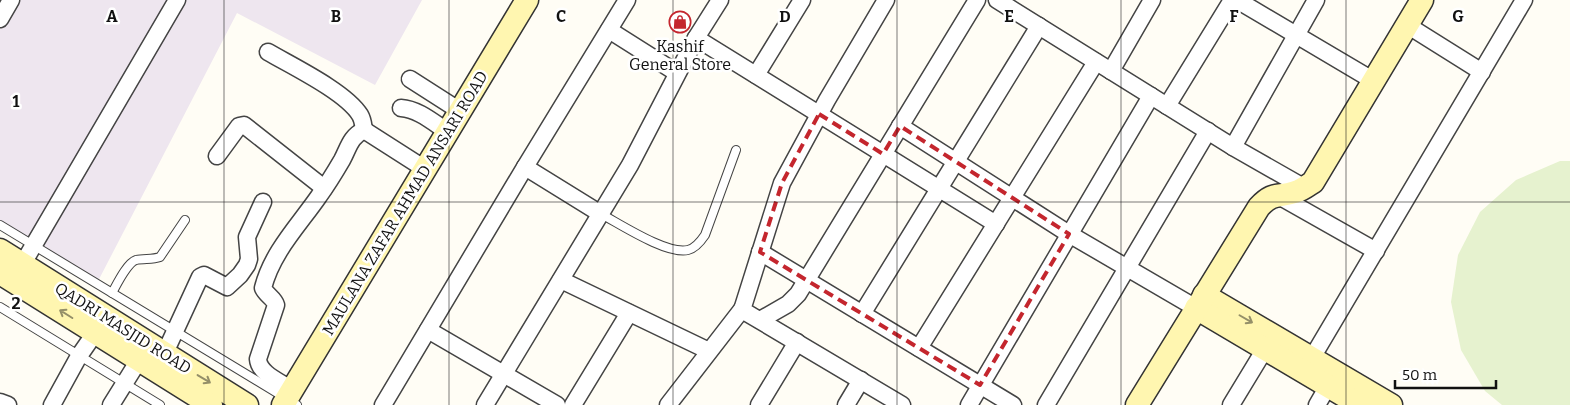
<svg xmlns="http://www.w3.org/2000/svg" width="1570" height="405" viewBox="0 0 1570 405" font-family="Bitter,serif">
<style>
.industrial{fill:#eee6ef}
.pitch{fill:#e6f2cf}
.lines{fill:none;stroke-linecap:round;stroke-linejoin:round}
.lane-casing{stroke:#444;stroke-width:10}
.street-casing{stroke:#444;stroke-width:19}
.secondary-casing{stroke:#333;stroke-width:25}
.lane{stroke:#fff;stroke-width:8}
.street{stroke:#fff;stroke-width:16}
.secondary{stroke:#fff6b0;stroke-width:22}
.oneway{stroke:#948f68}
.marked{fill:none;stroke:#c4262e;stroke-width:4;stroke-dasharray:10 6;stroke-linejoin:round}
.grid{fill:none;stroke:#111;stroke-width:1;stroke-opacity:0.55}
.labels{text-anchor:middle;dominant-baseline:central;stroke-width:5;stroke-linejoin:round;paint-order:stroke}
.poi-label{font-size:16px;fill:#111;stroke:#fff}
.street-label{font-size:16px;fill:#111;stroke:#fff}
.grid-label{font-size:16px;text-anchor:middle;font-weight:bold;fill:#111;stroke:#fff;stroke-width:5;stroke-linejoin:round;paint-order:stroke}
</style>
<rect width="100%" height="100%" fill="#fffdf5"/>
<path class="industrial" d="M0,0H422L375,85L237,13L96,285L0,225Z"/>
<path class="pitch" d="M1560,161H1570V405H1502L1485,391L1461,350L1451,302L1458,255L1480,212L1516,180Z"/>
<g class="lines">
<g class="lane-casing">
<g id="lane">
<path d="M601,214C620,224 667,255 688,250C696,248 701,241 705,235L736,150"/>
<path d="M0,225L297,405"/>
<path d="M112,293C117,284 127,263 136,260C144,258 152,260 160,257L185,220"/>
<path d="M0,307L160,405"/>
</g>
</g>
<g class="street-casing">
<g id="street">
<path d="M886,0L827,100L782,183L742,310L902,405"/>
<path d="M997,0L1233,147L1305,188"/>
<path d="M1237,0L1374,81"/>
<path d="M0,19L11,0"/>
<path d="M1407,25L1482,72"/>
<path d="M609,30L677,73"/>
<path d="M696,38L996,224"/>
<path d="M268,52C292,66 346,92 360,115C363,120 363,124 364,130"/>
<path d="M1111,71L1152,0"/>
<path d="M756,75L802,0"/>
<path d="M410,79L460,111"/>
<path d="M1167,106L1232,0"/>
<path d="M401,108C418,109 434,123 448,132"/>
<path d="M900,126L1069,234L1196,308"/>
<path d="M1233,147L1316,0"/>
<path d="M217,156L239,126L244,125L324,188"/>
<path d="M525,167L601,214"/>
<path d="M1277,195L1376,251"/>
<path d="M760,252L1013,405"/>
<path d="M18,272L177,0"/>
<path d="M561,280L709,351"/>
<path d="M862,314L1039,26"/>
<path d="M760,320L788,304L798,294L977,0"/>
<path d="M428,330L557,405"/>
<path d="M919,348L1096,62"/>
<path d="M164,355L200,277L204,275L227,287L240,275L247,265L249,259L247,237L263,202"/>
<path d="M1306,368L1524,0"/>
<path d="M292,390C281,382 259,374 258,359L276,305C274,298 266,295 263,288C272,252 299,225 319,196C327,185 335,172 342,160C349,147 350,137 364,130L425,169"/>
<path d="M0,402L8,405"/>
<path d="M52,405L79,356L95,333"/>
<path d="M111,405L139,360"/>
<path d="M383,405L525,167L627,0"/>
<path d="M485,405L630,165L696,38L720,0"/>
<path d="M573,405L629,313"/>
<path d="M668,405L743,308"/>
<path d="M759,405L797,342"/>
<path d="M846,405L861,380"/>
<path d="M969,405L1151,96"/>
<path d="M1046,405L1208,131"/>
<path d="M1231,405L1265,349"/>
<path d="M1317,405L1328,386"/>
</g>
</g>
<g class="secondary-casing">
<g id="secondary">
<path d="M0,250L247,405"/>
<path d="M0,273L211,405"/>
<path d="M1204,295L1391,405"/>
<path d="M1196,308L1360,405"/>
<path d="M283,405L527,0"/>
<path d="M1137,405L1259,207C1274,191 1278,198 1295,192C1302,190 1307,186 1313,182L1422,0"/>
</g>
</g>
<use href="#lane" class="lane"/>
<use href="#street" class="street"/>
<use href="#secondary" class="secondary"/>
</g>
<defs><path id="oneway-shaft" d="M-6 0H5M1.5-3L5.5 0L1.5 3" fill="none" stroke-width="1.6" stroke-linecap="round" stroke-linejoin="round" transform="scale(1.25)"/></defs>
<g class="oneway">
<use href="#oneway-shaft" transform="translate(66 314) rotate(-148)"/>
<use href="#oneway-shaft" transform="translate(1246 319) rotate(30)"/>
<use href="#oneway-shaft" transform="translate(204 379) rotate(31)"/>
</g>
<path class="marked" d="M819,114L883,154L900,126L1069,234L980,385L760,252L782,183Z"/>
<path class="grid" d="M224,0V405M449,0V405M673,0V405M897,0V405M1121,0V405M1346,0V405M0,202H1570"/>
<defs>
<g id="shop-ring" transform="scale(1.125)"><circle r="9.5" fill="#fff" stroke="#c4262e" stroke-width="1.5"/><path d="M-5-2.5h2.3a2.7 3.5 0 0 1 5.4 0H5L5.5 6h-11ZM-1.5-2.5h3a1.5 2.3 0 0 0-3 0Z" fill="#c4262e"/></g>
</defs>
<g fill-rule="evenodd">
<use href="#shop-ring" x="680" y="22"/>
</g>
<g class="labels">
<g class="poi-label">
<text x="680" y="46">Kashif<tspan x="680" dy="18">General Store</tspan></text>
</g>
<g class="street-label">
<text transform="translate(405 203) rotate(-59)">MAULANA ZAFAR AHMAD ANSARI ROAD</text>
<text transform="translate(123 328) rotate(32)">QADRI MASJID ROAD</text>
</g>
</g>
<g class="grid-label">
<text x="112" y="22">A</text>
<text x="336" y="22">B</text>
<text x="561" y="22">C</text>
<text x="785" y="22">D</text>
<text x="1009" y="22">E</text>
<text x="1234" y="22">F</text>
<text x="1458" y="22">G</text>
<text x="16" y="107">1</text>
<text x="16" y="309">2</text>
</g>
<path d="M1395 380v8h101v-8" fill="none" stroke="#111111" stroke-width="2.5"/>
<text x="1402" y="380" font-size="15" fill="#111111" stroke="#ffffff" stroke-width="4" paint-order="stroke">50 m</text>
</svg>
